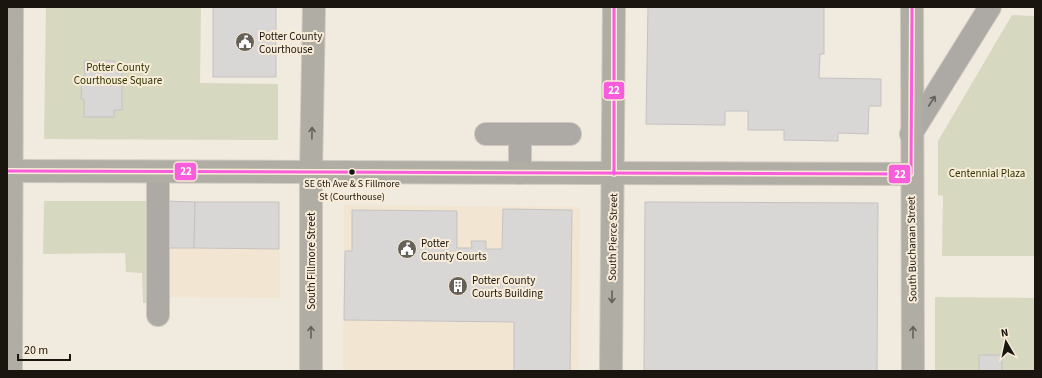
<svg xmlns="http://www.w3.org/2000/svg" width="1042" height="378" viewBox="0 0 1042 378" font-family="'Source Sans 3',sans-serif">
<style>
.built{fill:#f2e6d2}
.green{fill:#d7d8c0}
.water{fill:#8fb6b6}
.building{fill:#d9d6d6;stroke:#c5c2c1}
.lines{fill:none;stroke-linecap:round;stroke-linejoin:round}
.minor-casing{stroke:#cdc7bf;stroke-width:24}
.major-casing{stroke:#cdc7bf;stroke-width:24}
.minor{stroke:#ada9a5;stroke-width:22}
.major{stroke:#b0ada5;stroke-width:22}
.bus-1-casing{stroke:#f8ecd8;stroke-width:6}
.bus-1{stroke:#f95ddc;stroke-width:3}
.oneway{stroke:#64605a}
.oneway2{stroke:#65625a}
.bus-dot{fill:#1a160f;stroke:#f8ecd8;stroke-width:1.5}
.labels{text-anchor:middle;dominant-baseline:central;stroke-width:4;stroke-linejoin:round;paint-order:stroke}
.bus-label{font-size:10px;fill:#1a160f;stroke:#f8ecd8}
.poi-label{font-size:11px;fill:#1a160f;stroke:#f8ecd8;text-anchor:start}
.park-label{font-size:11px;fill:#2f3500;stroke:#f8ecd8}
.street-label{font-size:11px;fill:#1a160f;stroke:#f8ecd8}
.line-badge{stroke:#f8ecd8;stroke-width:1.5}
.badge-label{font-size:11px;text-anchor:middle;font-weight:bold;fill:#fff}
</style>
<rect width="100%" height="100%" fill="#f1eadf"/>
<g class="built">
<path d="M155,201L279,202L280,298L154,297Z"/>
<path d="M344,205L580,207L578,371H343Z"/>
</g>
<g class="green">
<path d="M46,7H201L200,83L278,84V140L44,139Z"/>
<path d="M1012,15L1035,16V256H942L943,196L938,195V141Z"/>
<path d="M44,201H155L150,303H143L142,273L126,272L125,253L43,254Z"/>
<path d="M935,297L1035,298V371H935Z"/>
</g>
<rect class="water" x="962" y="172" width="57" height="6"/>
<g class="building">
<rect x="213" y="7" width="63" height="70"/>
<path d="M648,7H824V54H820L819,78L881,79V106H869L868,134L838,133V141L784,140V130H748V111H725V125L646,124Z"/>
<path d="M84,61H115V70H122V110H114V117H84V99H81L82,78H85Z"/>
<path d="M163,201L195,202L194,248H162Z"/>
<path d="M195,202H279V249L194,248Z"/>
<path d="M645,202L878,203L877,371H644Z"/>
<path d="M503,209L572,210L570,371H514V322L344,320L345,251H352V210L457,211V248H472L471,241H486V249H502Z"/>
<rect x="979" y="355" width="23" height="16"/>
</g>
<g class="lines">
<g class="minor-casing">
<g id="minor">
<path d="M486,134H570"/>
<path d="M911,134L990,7"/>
<path d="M520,173V134"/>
<path d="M158,315V172"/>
</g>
</g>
<g class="major-casing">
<g id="major">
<path d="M912,7L913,371"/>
<path d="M7,171L911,174"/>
<path d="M11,371L12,7"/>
<path d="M311,371V172L314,7"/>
<path d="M611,371L614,7"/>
</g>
</g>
<use href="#minor" class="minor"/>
<use href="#major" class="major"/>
<g class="bus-1-casing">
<g id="bus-1">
<path d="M614,7V174"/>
<path d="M7,171L911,174L912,7"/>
</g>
</g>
<use href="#bus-1" class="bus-1"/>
</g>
<defs><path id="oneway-shaft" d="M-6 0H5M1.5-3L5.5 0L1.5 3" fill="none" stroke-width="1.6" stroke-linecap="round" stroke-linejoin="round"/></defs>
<use class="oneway" href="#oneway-shaft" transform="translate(932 101) rotate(-57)"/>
<g class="oneway2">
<use href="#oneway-shaft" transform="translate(312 133) rotate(-89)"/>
<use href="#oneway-shaft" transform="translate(612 297) rotate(91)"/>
<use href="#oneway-shaft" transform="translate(311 332) rotate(-90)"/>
<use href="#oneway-shaft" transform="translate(913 332) rotate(-90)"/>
</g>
<defs>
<g id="civic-disc" transform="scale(1)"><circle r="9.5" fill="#656058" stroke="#f8ecd8"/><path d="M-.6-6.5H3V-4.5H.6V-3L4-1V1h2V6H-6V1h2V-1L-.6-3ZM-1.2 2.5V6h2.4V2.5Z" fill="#fff"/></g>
<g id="building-disc" transform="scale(1)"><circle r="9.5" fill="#656058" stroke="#f8ecd8"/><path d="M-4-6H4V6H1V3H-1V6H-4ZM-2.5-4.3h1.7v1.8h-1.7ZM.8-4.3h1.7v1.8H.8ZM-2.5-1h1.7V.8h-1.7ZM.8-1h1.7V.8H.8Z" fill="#fff"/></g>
</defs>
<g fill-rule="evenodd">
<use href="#civic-disc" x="245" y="42"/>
<use href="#civic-disc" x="407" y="249"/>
<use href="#building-disc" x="458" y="286"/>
</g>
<circle class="bus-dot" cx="352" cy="172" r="3.5"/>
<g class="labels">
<g class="bus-label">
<text x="352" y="184">SE 6th Ave &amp; S Fillmore<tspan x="352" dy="13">St (Courthouse)</tspan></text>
</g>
<g class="poi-label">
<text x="259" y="36">Potter County<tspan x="259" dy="13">Courthouse</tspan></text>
<text x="421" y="243">Potter<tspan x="421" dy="13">County Courts</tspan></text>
<text x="472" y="280">Potter County<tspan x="472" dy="13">Courts Building</tspan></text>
</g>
<g class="park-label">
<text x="118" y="67">Potter County<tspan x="118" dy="13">Courthouse Square</tspan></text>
<text x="987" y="173">Centennial Plaza</text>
</g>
<g class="street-label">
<text transform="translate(613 237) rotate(-89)">South Pierce Street</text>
<text transform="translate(912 249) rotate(-91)">South Buchanan Street</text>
<text transform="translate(311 261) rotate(-90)">South Fillmore Street</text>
</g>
</g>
<g class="line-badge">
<rect x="603" y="81" width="22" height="19" rx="4" fill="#f95ddc"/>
<rect x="174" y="162" width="23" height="19" rx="4" fill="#f95ddc"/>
<rect x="888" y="164" width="23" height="20" rx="4" fill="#f95ddc"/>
</g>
<g class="badge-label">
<text x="614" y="94">22</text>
<text x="186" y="175">22</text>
<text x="900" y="178">22</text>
</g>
<rect width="1042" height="378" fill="none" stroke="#1a160f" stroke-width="16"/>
<g transform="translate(1006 342) rotate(351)" stroke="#f8ecd8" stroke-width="3" paint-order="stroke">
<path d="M0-3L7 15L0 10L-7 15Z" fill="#1a160f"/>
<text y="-6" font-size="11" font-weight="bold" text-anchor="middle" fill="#1a160f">N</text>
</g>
<path d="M18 354v6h52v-6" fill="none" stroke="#1a160f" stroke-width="2"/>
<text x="24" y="354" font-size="12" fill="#1a160f" stroke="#f8ecd8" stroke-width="3" paint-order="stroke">20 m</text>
</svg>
